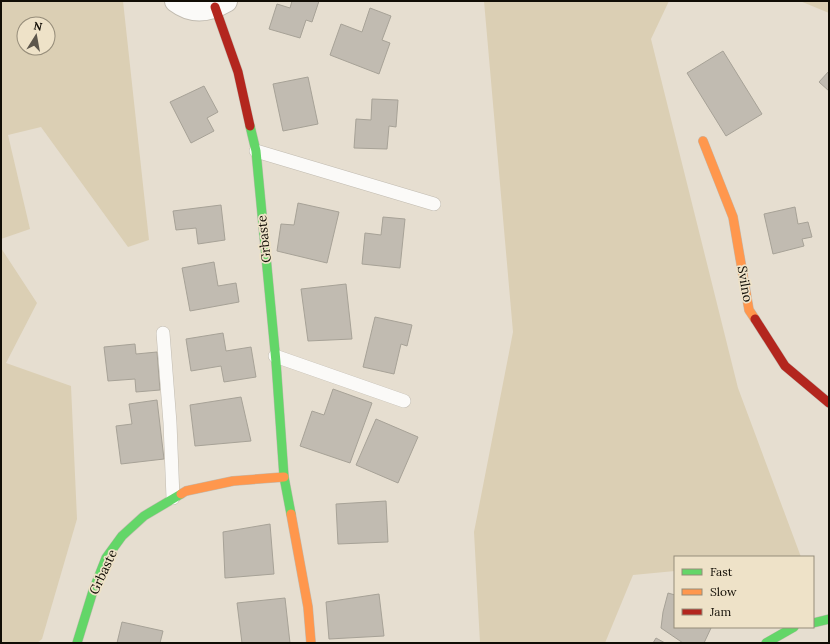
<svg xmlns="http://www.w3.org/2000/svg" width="830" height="644" viewBox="0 0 830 644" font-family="Lora,serif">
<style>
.green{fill:#dbcfb4;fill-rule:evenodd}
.building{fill:#c1bbb1;stroke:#a7a297}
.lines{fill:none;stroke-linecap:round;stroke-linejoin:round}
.lane-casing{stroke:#c1bbb0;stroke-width:14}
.street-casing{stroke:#c1bbb0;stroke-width:24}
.fast-casing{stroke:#c1bbb0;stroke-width:10}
.slow-casing{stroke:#c1bbb0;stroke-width:10}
.jam-casing{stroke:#c1bbb0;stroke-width:10}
.lane{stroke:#fbfaf8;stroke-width:13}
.street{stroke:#fbfaf8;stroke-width:22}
.fast{stroke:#63d668;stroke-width:9}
.slow{stroke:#ff974d;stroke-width:9}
.jam{stroke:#b3261e;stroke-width:9}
.labels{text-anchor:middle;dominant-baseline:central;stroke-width:3.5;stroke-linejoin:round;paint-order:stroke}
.street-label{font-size:13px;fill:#110d05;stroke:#eee2c8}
</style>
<rect width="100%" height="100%" fill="#e6ded0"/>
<g class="green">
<path d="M1,1H123L149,240L128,247L41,127L8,135L30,229L1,239ZM24,24H48V48H24Z"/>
<path d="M484,1H669L651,39L738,388L801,557H675V571L633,575L605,643H480L474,532L513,332Z"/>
<path d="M800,1H829V13Z"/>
<path d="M1,248L37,303L6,363L71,386L77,519L42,639L37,643H1Z"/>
</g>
<g class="building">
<path d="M292,1H319L312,22L306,20L300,38L269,29L277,4L290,8Z"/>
<path d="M370,8L391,16L382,40L390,43L379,74L330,55L341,24L362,32Z"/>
<path d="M723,51L762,114L726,136L687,73Z"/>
<path d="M829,71V91L819,82Z"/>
<path d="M308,77L318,124L283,131L273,84Z"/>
<path d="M204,86L218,112L207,118L214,131L191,143L170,102Z"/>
<path d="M372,99L398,100L396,127L389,126L387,149L354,148L356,119L371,120Z"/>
<path d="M298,203L339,212L327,263L277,251L281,224L294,225Z"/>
<path d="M221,205L225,240L198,244L196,228L176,230L173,211Z"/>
<path d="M795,207L798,224L808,222L812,237L802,239L804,246L773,254L764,214Z"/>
<path d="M383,217L405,219L400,268L362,264L365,233L381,235Z"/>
<path d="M214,262L218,286L236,283L239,302L190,311L182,268Z"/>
<path d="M346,284L352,339L308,341L301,289Z"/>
<path d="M375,317L412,325L407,346L401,344L394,374L363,367Z"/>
<path d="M223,333L226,351L251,347L256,377L224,382L221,366L191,371L186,339Z"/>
<path d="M135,344L136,354L157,352L160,390L136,392L135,379L108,381L104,347Z"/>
<path d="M333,389L372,403L350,463L300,446L312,411L324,415Z"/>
<path d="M241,397L251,441L195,446L190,405Z"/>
<path d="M157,400L164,459L121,464L116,426L132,424L129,404Z"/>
<path d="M376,419L418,437L398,483L356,465Z"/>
<path d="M386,501L388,542L338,544L336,504Z"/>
<path d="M270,524L274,574L225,578L223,532Z"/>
<path d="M668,593L675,595V627H709L711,628L704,643H683L661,628L663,612Z"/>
<path d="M379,594L384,636L329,639L326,602Z"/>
<path d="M285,598L290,643H242L237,603Z"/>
<path d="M122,622L163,631L160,643H117Z"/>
<path d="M656,638L665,643H653Z"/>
</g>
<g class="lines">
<g class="lane-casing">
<g id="lane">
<path d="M256,151L434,204"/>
<path d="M163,333L170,423L173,498"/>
<path d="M275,356L404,401"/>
</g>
</g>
<g class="street-casing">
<path id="street" d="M176,1C193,14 209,11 226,1"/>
</g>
<g class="fast-casing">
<g id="fast">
<path d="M250,126L256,151L276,362L284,477L291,514"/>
<path d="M813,623L829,619"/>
<path d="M77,643L93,591L106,558L122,536L144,516L181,494"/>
<path d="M766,643L794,627"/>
</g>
</g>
<g class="slow-casing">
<g id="slow">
<path d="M703,141L733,217L749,310L755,319"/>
<path d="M181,494L186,491L233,481L284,477"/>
<path d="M291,514L308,607L311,643"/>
</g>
</g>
<g class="jam-casing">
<g id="jam">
<path d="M215,7L238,72L250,126"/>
<path d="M755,319L785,366L829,403"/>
</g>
</g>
<use href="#lane" class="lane"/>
<use href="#street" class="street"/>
<use href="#fast" class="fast"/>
<use href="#slow" class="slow"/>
<use href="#jam" class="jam"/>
</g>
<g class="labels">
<g class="street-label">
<text transform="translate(264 239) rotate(-96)">Grbaste</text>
<text transform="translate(745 284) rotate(80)">Svilno</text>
<text transform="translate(103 572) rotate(-65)">Grbaste</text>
</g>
</g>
<rect width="830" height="644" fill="none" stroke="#110d05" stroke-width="4"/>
<rect x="674" y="556" width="140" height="72" fill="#eee2c8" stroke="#968d7a"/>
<rect x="682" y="569" width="20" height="6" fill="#63d668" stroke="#968d7a"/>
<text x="710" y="576" font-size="12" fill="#110d05">Fast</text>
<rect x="682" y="589" width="20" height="6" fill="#ff974d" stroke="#968d7a"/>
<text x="710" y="596" font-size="12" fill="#110d05">Slow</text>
<rect x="682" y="609" width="20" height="6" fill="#b3261e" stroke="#968d7a"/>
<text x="710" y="616" font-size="12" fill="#110d05">Jam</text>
<g transform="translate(36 36) rotate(11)"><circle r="19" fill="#eee2c8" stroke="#968d7a"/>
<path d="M0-3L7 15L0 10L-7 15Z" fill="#5c564c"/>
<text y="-6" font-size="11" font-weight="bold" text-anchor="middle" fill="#110d05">N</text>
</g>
</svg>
